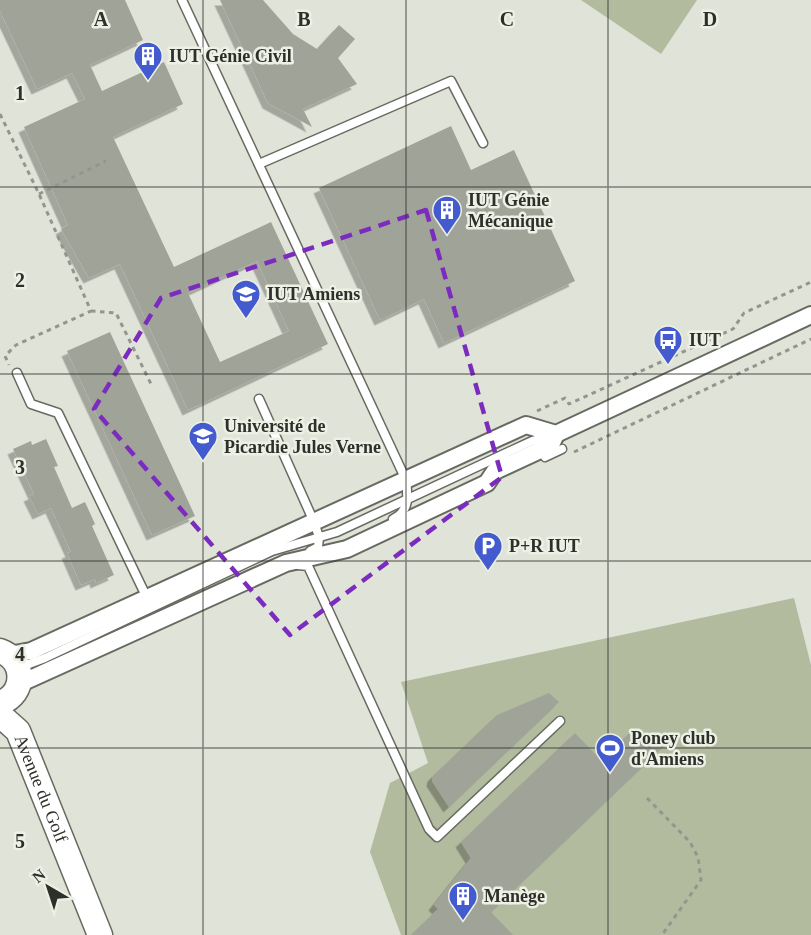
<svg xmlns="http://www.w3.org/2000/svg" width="811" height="935" viewBox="0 0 811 935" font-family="'Times New Roman',serif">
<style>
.green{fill:#b3bb9f}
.building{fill:#a0a498;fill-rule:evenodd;filter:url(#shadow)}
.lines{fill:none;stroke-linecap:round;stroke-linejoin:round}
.lane-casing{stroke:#676a60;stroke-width:11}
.street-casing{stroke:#676a60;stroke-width:20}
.secondary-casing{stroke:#676a60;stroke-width:27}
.path{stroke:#94968d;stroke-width:3;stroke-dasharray:4.5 4.5;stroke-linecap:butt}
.lane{stroke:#fff;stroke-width:8}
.street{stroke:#fff;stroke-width:16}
.secondary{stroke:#fff;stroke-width:24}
.marked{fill:none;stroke:#7b2cbf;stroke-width:4.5;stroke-dasharray:12 8;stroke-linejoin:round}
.grid{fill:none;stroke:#2e2f2a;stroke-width:1.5;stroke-opacity:0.55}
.labels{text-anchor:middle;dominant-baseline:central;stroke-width:5;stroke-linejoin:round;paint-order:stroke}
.poi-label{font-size:18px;font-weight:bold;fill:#2e2f2a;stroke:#edf0e4;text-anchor:start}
.street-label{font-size:18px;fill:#2e2f2a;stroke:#edf0e4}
.grid-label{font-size:20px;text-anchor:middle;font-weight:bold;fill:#2e2f2a;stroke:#edf0e4;stroke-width:5;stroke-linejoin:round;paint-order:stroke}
</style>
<defs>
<filter id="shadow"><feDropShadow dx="-5.5" dy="5.5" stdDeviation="0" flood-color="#0004"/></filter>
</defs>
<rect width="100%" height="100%" fill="#e0e3d7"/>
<g class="green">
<path d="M581,0H697L661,54Z"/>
<path d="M794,598L811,665V935H401L370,852L390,783L428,763L401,682Z"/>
</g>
<g class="building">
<path d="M0,0H125L143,40L90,65L102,91L164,62L183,104L113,137L174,267L271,222L328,344L188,410L120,264L89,278L61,229L68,225L24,127L85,99L72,73L37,89L0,11ZM257,261L289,331L220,362L188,293Z"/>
<path d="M220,0H263L293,34L317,49L339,25L355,39L338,58L357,84L303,109L312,127L268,103Z"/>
<path d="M451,126L471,170L514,150L575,281L444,343L424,299L380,320L319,188Z"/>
<path d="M110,332L195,516L152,535L67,351Z"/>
<path d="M46,439L58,466L54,467L72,508L85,502L95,524L92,526L114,575L96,583L95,579L81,585L67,553L71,552L51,508L38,514L29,496L34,494L13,449L31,441L32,445Z"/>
<path d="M549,693L559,702L449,807L432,781L433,776L497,715Z"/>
<path d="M635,728L663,747L491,912L513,935H411L438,909L434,905L471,858L461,842L575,733L601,760Z"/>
</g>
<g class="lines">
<g class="lane-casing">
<g id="lane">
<path d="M182,0L406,480C408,496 410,511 393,519"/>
<path d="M259,164L451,81L483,143"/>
<path d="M17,373L31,404L58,413L147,598"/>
<path d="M259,399L314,522L319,537L318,547L310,551"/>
<path d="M545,457L562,449"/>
<path d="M298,565L308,566L429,829L437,837L560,721"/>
<path d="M21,667L45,658L272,551L337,532L532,441L549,436"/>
</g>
</g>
<g class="street-casing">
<g id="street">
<path d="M9,655L31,651L526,425L556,434L811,315"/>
<path d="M19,684L286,563L347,549L487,483L495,471L551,445L556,434"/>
</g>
</g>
<g class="secondary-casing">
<g id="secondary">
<path d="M0,651C26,660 26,694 0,703"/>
<path id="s1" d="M0,715L18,731L100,935"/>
</g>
</g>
<g class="path">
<path d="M0,114L39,194L91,311L16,345L5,356L9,365"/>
<path d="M39,194L106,161"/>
<path d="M91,311L116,313L152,386"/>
<path d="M537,411L565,398L569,404L733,329L744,313L811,282"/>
<path d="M574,452L811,339"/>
<path d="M647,798L690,842L698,857L701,880L662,935"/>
</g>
<use href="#lane" class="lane"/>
<use href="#street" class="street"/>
<use href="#secondary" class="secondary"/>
</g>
<path class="marked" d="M426,210L502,477L290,635L94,409L161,298Z"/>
<path class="grid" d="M203,0V935M406,0V935M608,0V935M0,187H811M0,374H811M0,561H811M0,748H811"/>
<defs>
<g id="building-pin" transform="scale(1.5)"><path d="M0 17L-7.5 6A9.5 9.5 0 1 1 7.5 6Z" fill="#435bcf" stroke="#edf0e4"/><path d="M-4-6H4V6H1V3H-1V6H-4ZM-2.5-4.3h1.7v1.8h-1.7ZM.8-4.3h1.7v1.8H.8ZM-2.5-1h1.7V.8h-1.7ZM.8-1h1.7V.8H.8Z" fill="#fff"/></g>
<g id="university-pin" transform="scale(1.5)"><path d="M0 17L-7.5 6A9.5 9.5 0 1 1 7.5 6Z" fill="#435bcf" stroke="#edf0e4"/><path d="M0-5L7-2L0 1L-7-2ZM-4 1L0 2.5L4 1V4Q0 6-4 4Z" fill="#fff"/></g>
<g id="bus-pin" transform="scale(1.5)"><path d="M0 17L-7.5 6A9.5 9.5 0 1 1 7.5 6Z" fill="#435bcf" stroke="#edf0e4"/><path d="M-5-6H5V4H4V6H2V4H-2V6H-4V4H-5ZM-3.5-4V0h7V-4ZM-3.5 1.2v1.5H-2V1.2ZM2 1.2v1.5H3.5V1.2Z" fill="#fff"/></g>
<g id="parking-pin" transform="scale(1.5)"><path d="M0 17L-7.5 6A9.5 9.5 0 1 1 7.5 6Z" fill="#435bcf" stroke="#edf0e4"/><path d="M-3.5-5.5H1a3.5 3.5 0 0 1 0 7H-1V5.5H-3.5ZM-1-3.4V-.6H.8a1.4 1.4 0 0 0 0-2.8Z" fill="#fff"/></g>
<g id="stadium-pin" transform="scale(1.5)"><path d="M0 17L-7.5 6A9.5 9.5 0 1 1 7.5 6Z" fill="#435bcf" stroke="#edf0e4"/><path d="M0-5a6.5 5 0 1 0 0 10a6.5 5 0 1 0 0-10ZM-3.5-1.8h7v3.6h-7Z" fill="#fff"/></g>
</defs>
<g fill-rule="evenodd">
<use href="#building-pin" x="148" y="56"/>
<use href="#building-pin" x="447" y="210"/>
<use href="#university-pin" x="246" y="294"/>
<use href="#bus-pin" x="668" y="340"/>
<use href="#university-pin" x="203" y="436"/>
<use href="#parking-pin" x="488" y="546"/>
<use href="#stadium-pin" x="610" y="748"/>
<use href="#building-pin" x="463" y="896"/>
</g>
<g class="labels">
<g class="poi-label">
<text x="169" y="56">IUT Génie Civil</text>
<text x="468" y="200">IUT Génie<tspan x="468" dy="21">Mécanique</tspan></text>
<text x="267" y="294">IUT Amiens</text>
<text x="689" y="340">IUT</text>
<text x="224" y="426">Université de<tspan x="224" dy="21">Picardie Jules Verne</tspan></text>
<text x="509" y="546">P+R IUT</text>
<text x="631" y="738">Poney club<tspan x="631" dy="21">d'Amiens</tspan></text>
<text x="484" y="896">Manège</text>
</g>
<g class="street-label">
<text stroke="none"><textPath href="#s1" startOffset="86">Avenue du Golf</textPath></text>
</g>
</g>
<g class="grid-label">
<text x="101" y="26">A</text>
<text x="304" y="26">B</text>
<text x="507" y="26">C</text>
<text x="710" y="26">D</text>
<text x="20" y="100">1</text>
<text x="20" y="287">2</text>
<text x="20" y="474">3</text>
<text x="20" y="661">4</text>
<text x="20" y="848">5</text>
</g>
<g transform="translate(48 887) rotate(321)" stroke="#edf0e4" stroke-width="4.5" paint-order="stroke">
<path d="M0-4.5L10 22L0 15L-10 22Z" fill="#2e2f2a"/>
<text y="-9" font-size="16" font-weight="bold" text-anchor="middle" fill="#2e2f2a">N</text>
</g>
</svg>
